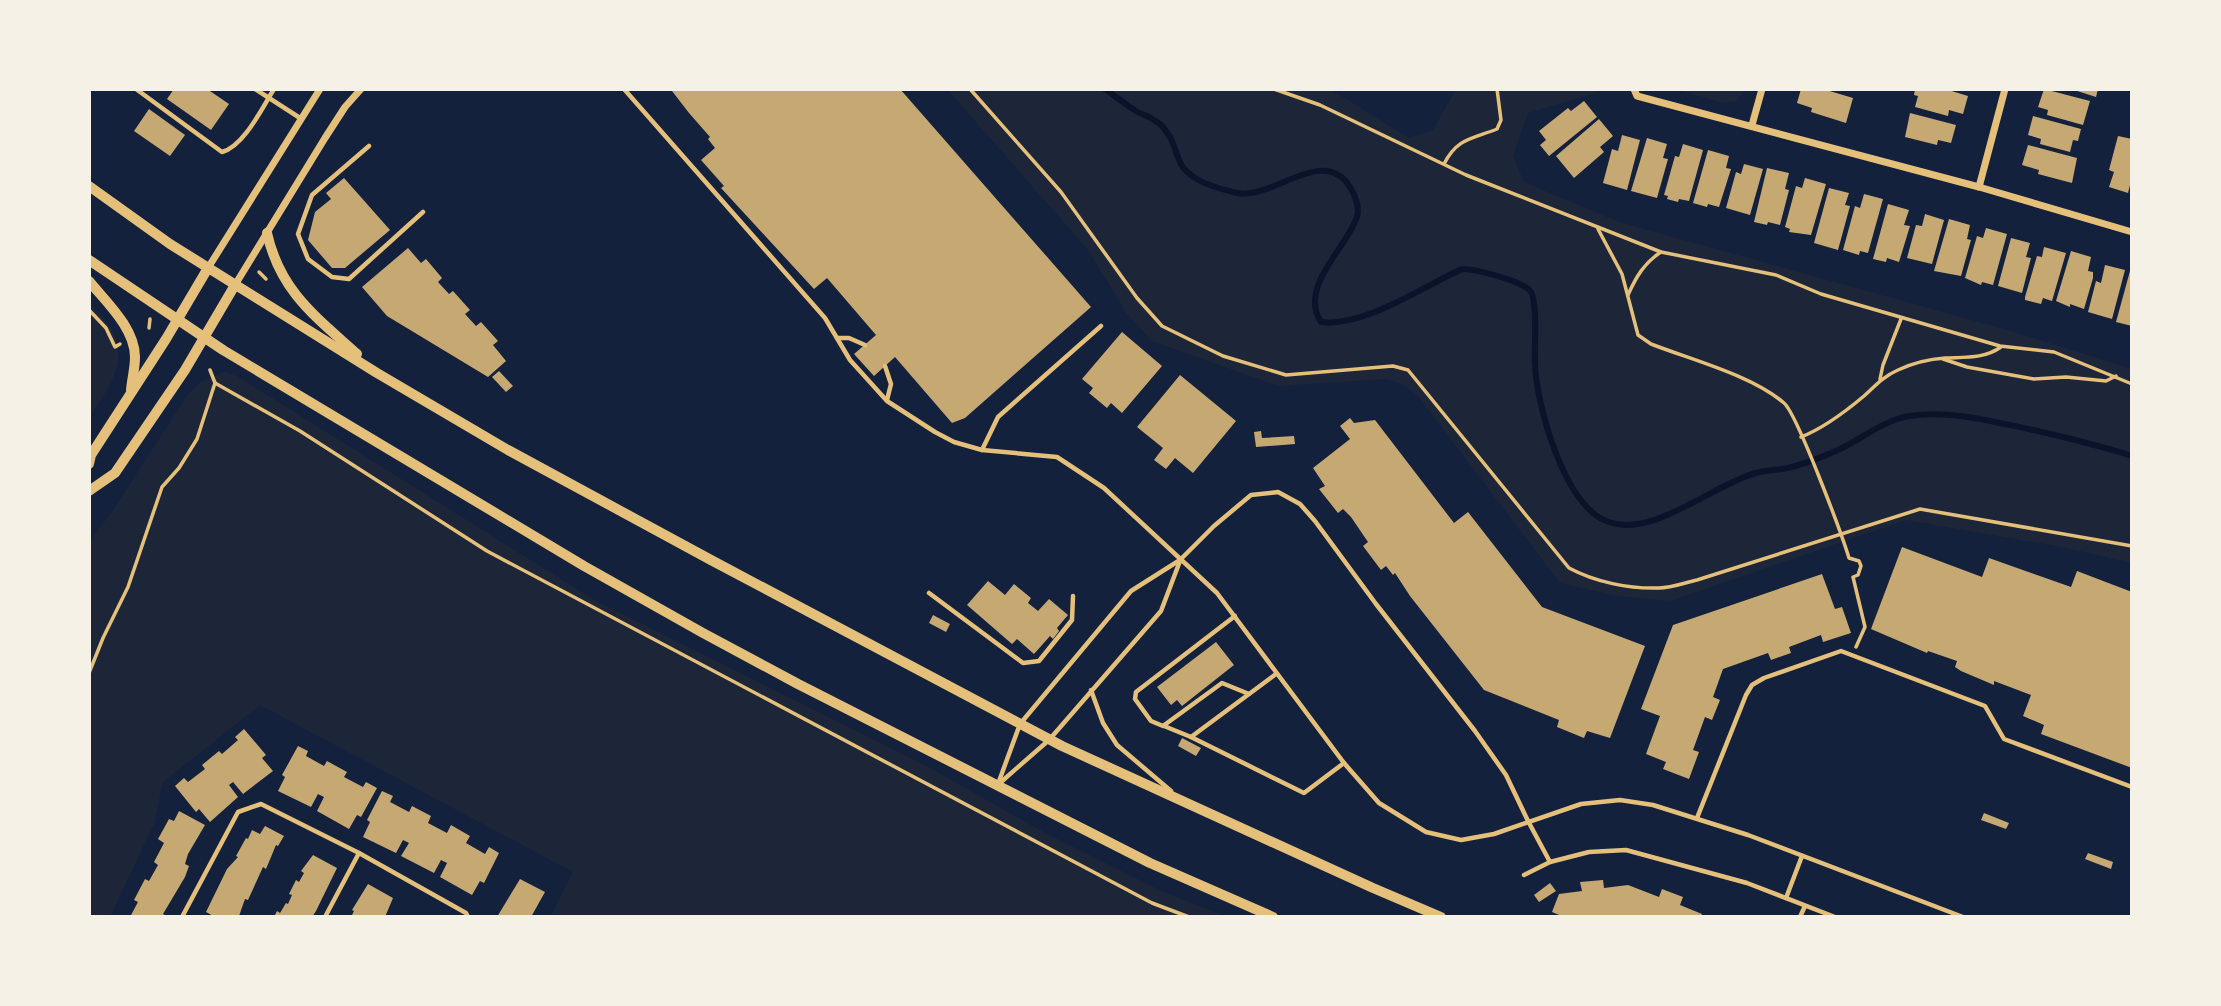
<svg xmlns="http://www.w3.org/2000/svg" width="2221" height="1006" viewBox="0 0 2221 1006" font-family="'Alegreya Sans',sans-serif">
<style>
.green{fill:#1d2539}
.lines{fill:none;stroke-linecap:round;stroke-linejoin:round}
.stream{stroke:#0b132b;stroke-width:6}
.building{fill:#c6a872}
.path{stroke:#e5c07b;stroke-width:3.5}
.service{stroke:#e5c07b;stroke-width:4.5}
.minor{stroke:#e5c07b;stroke-width:7}
.tertiary{stroke:#e5c07b;stroke-width:10}
.secondary{stroke:#e5c07b;stroke-width:10}
</style>
<rect width="100%" height="100%" fill="#14213d"/>
<g class="green">
<path d="M947,89H1330L1409,138L1433,130L1456,89H1597L1598,92L1528,113L1513,156L1524,182L1619,222L2011,331L2132,369V563L2062,547L1906,520L1670,601L1618,596L1560,583L1418,396L1402,384L1386,379L1278,386L1152,341L1127,314L1088,250Z"/>
<path d="M1675,89H1746L1736,101L1723,103Z"/>
<path d="M89,303C96,311 106,319 111,328C131,362 107,390 89,418Z"/>
<path d="M224,372L237,376L591,598L932,769L1045,833L1161,891L1226,917H550L573,872L260,705L163,782L154,824L110,917H89V542L113,510L187,396L200,382Z"/>
</g>
<g class="lines">
<path class="stream" d="M1105,89C1115,96 1125,104 1136,111C1145,116 1155,118 1163,127C1172,137 1174,147 1179,160C1187,181 1217,188 1237,193C1271,201 1323,144 1350,187C1355,195 1360,208 1357,217C1346,249 1298,287 1321,322C1365,327 1422,287 1462,269C1475,269 1524,281 1531,292C1538,304 1534,348 1535,365C1537,407 1565,508 1609,522C1653,538 1714,484 1756,473C1766,470 1777,470 1788,468C1805,464 1822,457 1838,450C1860,440 1884,420 1909,416C1950,410 1989,421 2029,429C2064,437 2098,445 2132,456"/>
</g>
<g class="building">
<path d="M174,89H207L229,104L211,130L167,99Z"/>
<path d="M674,89H900L1091,307L965,418L952,423L895,357L874,376L854,354L876,335L827,278L814,289L721,188L724,186L701,160L715,148L708,139L710,137L689,113L672,91Z"/>
<path d="M1801,89H1823L1853,98L1846,123L1811,112L1812,108L1797,103Z"/>
<path d="M1915,89H1945L1968,96L1963,114L1949,110L1948,116L1915,107L1918,96L1914,95Z"/>
<path d="M2044,89L2090,101L2083,125L2047,115L2048,110L2038,107Z"/>
<path d="M2071,89H2098L2096,97Z"/>
<path d="M1584,101L1597,117L1549,156L1540,145L1546,140L1539,131L1568,108L1571,111Z"/>
<path d="M149,109L185,135L170,156L134,131Z"/>
<path d="M1910,113L1956,125L1951,143L1938,140L1937,145L1905,137Z"/>
<path d="M2033,116L2081,129L2078,141L2073,140L2070,152L2040,144L2041,139L2028,135Z"/>
<path d="M1599,119L1613,136L1600,147L1604,152L1574,178L1556,156Z"/>
<path d="M1622,135L1640,140L1627,190L1603,183L1612,149L1618,151Z"/>
<path d="M2118,136L2132,139V177L2128,193L2109,187L2114,172L2109,170Z"/>
<path d="M1647,138L1667,144L1663,158L1668,159L1657,198L1631,191Z"/>
<path d="M1683,144L1703,150L1689,201L1679,199L1678,202L1667,199L1668,196L1664,195L1675,156L1679,157Z"/>
<path d="M2028,145L2077,158L2072,183L2038,174L2039,170L2022,165Z"/>
<path d="M1708,150L1729,156L1726,168L1731,169L1719,207L1708,204L1707,207L1693,203Z"/>
<path d="M1744,164L1763,169L1750,215L1726,208L1736,172L1741,174Z"/>
<path d="M1767,168L1789,173L1785,189L1789,190L1780,225L1768,222L1767,225L1754,222Z"/>
<path d="M344,178L390,230L345,268H332L308,240L315,212L331,199L326,193Z"/>
<path d="M1805,178L1826,184L1811,235L1789,232L1790,229L1785,227L1796,186L1802,188Z"/>
<path d="M1829,188L1849,193L1845,205L1850,206L1838,250L1814,243Z"/>
<path d="M1864,194L1883,199L1868,253L1860,251L1859,255L1843,250L1855,206L1860,208Z"/>
<path d="M1888,204L1909,210L1904,225L1910,226L1899,262L1887,258L1886,262L1873,259Z"/>
<path d="M1925,214L1944,220L1932,264L1907,258L1916,225L1922,226Z"/>
<path d="M1949,219L1970,225L1967,239L1971,240L1961,276L1934,271Z"/>
<path d="M1986,228L2007,234L1993,285L1982,282L1981,285L1965,278L1977,236L1983,238Z"/>
<path d="M2011,238L2030,243L2026,257L2031,258L2022,293L1998,286Z"/>
<path d="M2044,247L2066,253L2052,301L2043,298L2041,304L2025,300V297L2037,256L2042,257Z"/>
<path d="M408,248L421,263L426,259L442,278L438,282L449,294L453,291L470,310L465,314L476,326L481,322L498,341L493,345L506,361L488,377L387,316L362,287Z"/>
<path d="M2071,251L2091,257L2088,271L2093,272V278L2084,309L2070,304V307L2056,301Z"/>
<path d="M2105,265L2125,270L2112,319L2088,312L2096,281L2101,283Z"/>
<path d="M2130,271H2132V326L2116,322Z"/>
<path d="M1122,332L1162,366L1122,413L1111,403L1107,408L1089,393L1093,388L1082,379Z"/>
<path d="M499,371L513,386L506,392L492,377Z"/>
<path d="M1180,375L1236,421L1193,473L1175,458L1166,469L1154,460L1163,448L1137,427Z"/>
<path d="M1350,418L1354,423L1375,420L1454,523L1468,512L1542,607L1645,646L1610,738L1587,731L1584,738L1557,727L1559,720L1484,690L1410,596L1395,573L1393,575L1386,566L1381,570L1363,546L1368,542L1351,517L1343,509L1338,513L1319,489L1325,486L1313,468L1350,439L1340,426Z"/>
<path d="M1261,431L1262,438L1294,436L1295,444L1256,447L1254,432Z"/>
<path d="M1902,547L1982,577L1989,558L2071,587L2077,571L2132,592V768L2041,734L2044,725L2023,716L2031,695L1994,681V685L1961,671L1955,667L1957,661L1928,651L1927,653L1871,629Z"/>
<path d="M1822,574L1835,609L1842,607L1851,633L1823,642L1821,635L1789,647L1791,653L1771,660L1768,653L1723,669L1713,697L1720,700L1712,720L1705,717L1693,750L1699,752L1689,779L1663,769L1666,762L1646,754L1660,716L1641,709L1673,625Z"/>
<path d="M988,581L1005,595L1014,584L1031,598L1028,603L1038,611L1049,599L1068,615L1057,628L1059,631L1053,639L1050,636L1034,654L1017,639L1012,644L967,605Z"/>
<path d="M933,615L950,624L946,632L929,623Z"/>
<path d="M1216,642L1234,665L1182,706L1177,700L1171,705L1157,687Z"/>
<path d="M244,729L266,755L262,758L273,771L243,794L233,782L229,785L238,797L210,822L199,809L196,812L175,786L184,778L188,782L205,769L202,765L219,751L222,754L238,740L235,737Z"/>
<path d="M1182,738L1201,748L1196,756L1178,746Z"/>
<path d="M298,746L308,751L306,756L324,766L327,761L347,772L344,777L363,787L366,782L377,788L361,817L357,815L349,829L317,811L324,797L318,794L311,807L278,791L285,777L282,775Z"/>
<path d="M382,791L393,796L390,802L409,812L412,806L431,816L428,823L447,833L451,825L470,836L466,843L485,854L489,847L499,853L484,883L480,881L472,895L440,877L447,863L441,860L434,873L401,856L409,843L403,840L396,853L363,837L370,822L367,820Z"/>
<path d="M179,811L205,825L188,854L185,864L189,866L185,877L163,914L168,917H130L138,902L134,900L145,879L149,881L158,865L154,862L164,843L158,839L169,819L174,821Z"/>
<path d="M1984,813L2009,823L2006,829L1981,820Z"/>
<path d="M265,826L284,836L278,846L276,845L266,869L263,867L248,900L245,899L239,916L215,917L206,912L227,869L238,857L236,856L246,838L248,839L252,830L260,834Z"/>
<path d="M2088,853L2113,862L2111,869L2085,859Z"/>
<path d="M313,855L337,868L316,911L312,917H274L277,911L280,913L286,903L288,904L292,895L289,894L296,880L299,882L304,873L301,871Z"/>
<path d="M520,879L545,892L531,917H497Z"/>
<path d="M1603,880L1604,888L1628,885L1659,897L1662,889L1683,897L1680,905L1702,914L1701,917H1564L1552,912L1559,894L1582,891L1580,882Z"/>
<path d="M1550,883L1556,891L1539,902L1534,895Z"/>
<path d="M368,884L393,898L385,917H351L354,911L352,910Z"/>
</g>
<g class="lines">
<g class="path">
<path d="M970,89L1061,192L1137,298L1162,326L1223,356L1286,375L1393,366L1408,370L1569,568C1595,582 1629,589 1659,588C1671,588 1684,583 1697,580L1920,509L2132,546"/>
<path d="M1274,89L1320,105L1466,175L1661,252L1776,275L1821,294L2000,346L2054,352L2132,384"/>
<path d="M1444,164C1457,138 1472,139 1497,129L1501,120L1497,89"/>
<path d="M1598,229L1622,274L1638,335L1651,344C1692,360 1751,375 1784,403C1797,414 1842,535 1849,558L1859,561L1861,566L1858,575L1853,577L1865,627L1856,647"/>
<path d="M259,272L266,279"/>
<path d="M1628,295C1636,277 1644,263 1661,252"/>
<path d="M89,310L106,328L115,347L120,344"/>
<path d="M149,328L150,319"/>
<path d="M1943,359L1967,367L2034,379L2066,377L2106,381L2116,376"/>
<path d="M210,370L215,383L300,431L487,551L1152,903L1189,917"/>
<path d="M1880,379L1883,365L1901,319"/>
<path d="M1801,437C1824,428 1845,412 1864,396C1875,386 1884,376 1898,370C1911,364 1930,359 1945,358C1965,357 1984,359 2001,347"/>
<path d="M89,673L103,638L128,587L162,487L179,468L197,439L215,383"/>
</g>
<g class="service">
<path d="M136,89L222,152C244,146 262,108 274,89"/>
<path d="M255,89L300,118"/>
<path d="M624,89L825,318L850,360L887,401L935,432L954,442L982,450L1057,457L1104,488L1217,593L1344,763L1379,803L1426,832L1461,840L1494,834L1581,804L1620,800L1653,805L1748,835L1963,917"/>
<path d="M369,146L312,195L298,234L308,259L332,277L349,279L423,212"/>
<path d="M837,338H849L865,345"/>
<path d="M885,366L891,384L887,400"/>
<path d="M982,450L998,417L1101,326"/>
<path d="M929,593L1023,663L1039,661L1072,620L1073,596"/>
<path d="M1235,616L1136,692L1135,699L1151,721L1163,726L1222,683L1249,694"/>
<path d="M1276,674L1191,737L1304,793L1344,763"/>
<path d="M1091,690L1103,723L1117,745L1171,791"/>
<path d="M1164,726L1191,737"/>
<path d="M1001,782L1049,740L1161,611L1180,561"/>
<path d="M998,784L1020,724L1131,591L1180,560L1214,526L1251,495L1278,492L1300,504L1315,521L1376,604L1475,731L1506,775L1528,821L1550,862L1589,852L1626,850L1747,883L1835,917"/>
<path d="M1697,818L1746,695L1752,685L1764,678L1841,651L1985,706L2004,739L2132,787"/>
<path d="M1524,875L1550,862"/>
<path d="M1786,898L1802,856"/>
<path d="M182,917L238,812L261,804L359,853L466,913L468,917"/>
<path d="M325,917L359,853"/>
<path d="M1800,917L1805,906"/>
</g>
<g class="minor">
<path d="M1634,89L1637,96L1979,187L2132,232"/>
<path d="M1752,125L1762,89"/>
<path d="M1979,187L2005,89"/>
<path d="M208,268L320,89"/>
<path d="M235,285L325,138L345,107L361,89"/>
</g>
<g class="tertiary">
<path d="M89,464L91,455L166,339L208,268"/>
<path d="M89,491L115,473L185,370L235,285"/>
</g>
<g class="secondary">
<path d="M89,186L170,244L377,373L508,450L711,560L1062,746L1373,888L1441,917"/>
<path d="M267,233C280,291 315,316 357,354"/>
<path d="M89,260L223,350L584,566L703,633L798,684L1150,863L1273,917"/>
<path d="M89,281C106,302 135,328 135,357C135,368 132,379 131,390"/>
</g>
</g>
<rect width="2221" height="1006" fill="none" stroke="#f6f1e7" stroke-width="182"/>
</svg>
